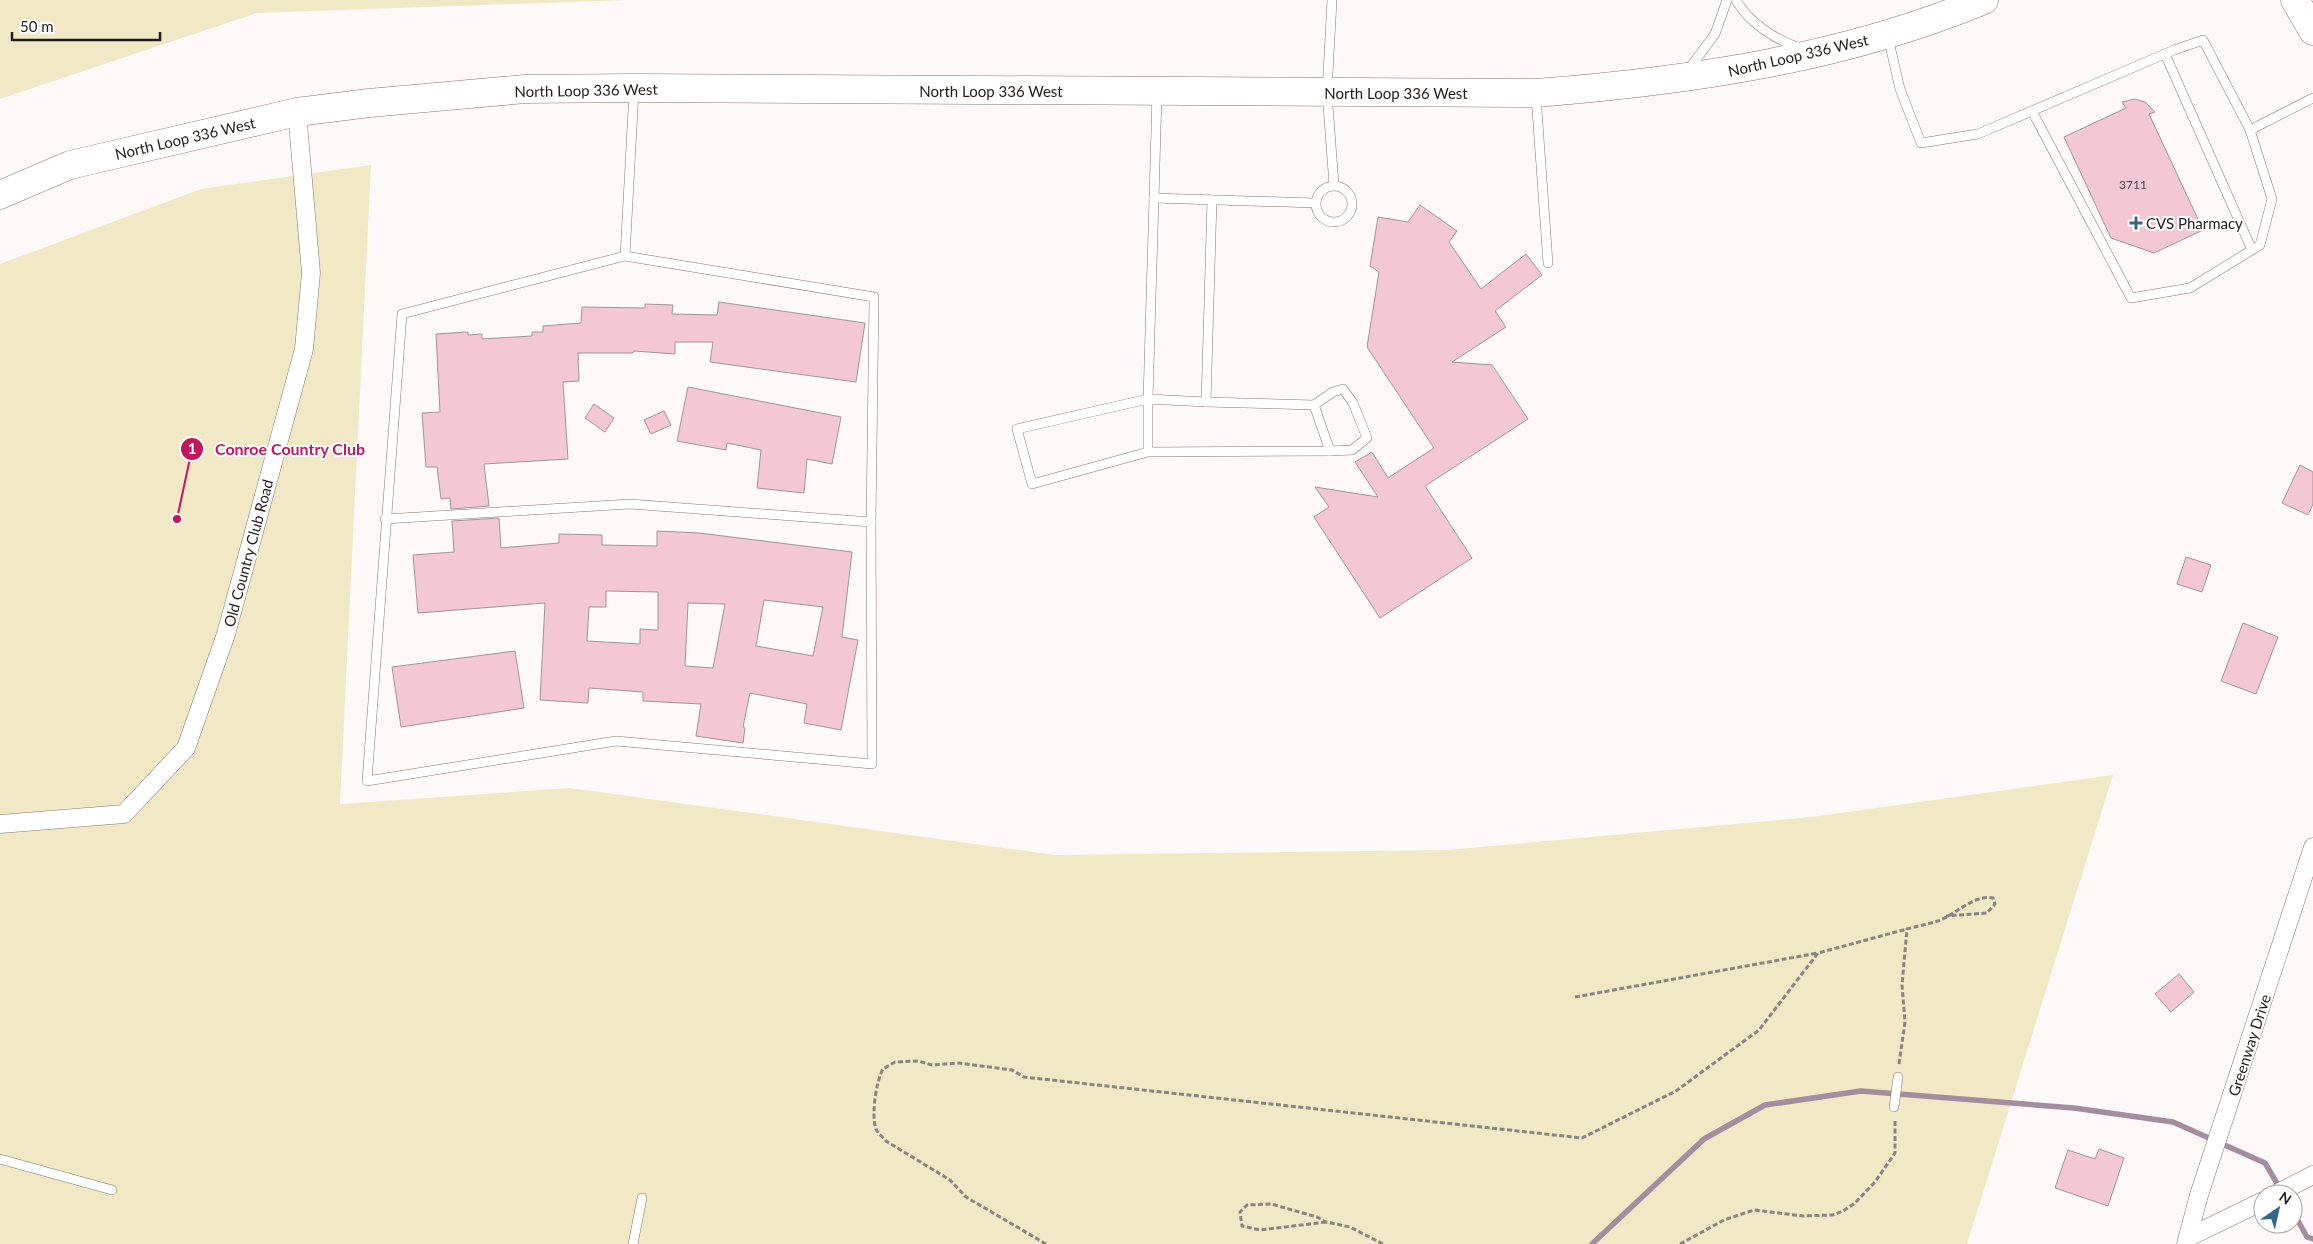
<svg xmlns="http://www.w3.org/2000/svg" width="2313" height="1244" viewBox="0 0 2313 1244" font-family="Lato,sans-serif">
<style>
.green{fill:#f1e8c6}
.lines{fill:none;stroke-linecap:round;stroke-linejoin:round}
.stream{stroke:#a48d9f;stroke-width:5.5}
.building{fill:#f3c8d3;stroke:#a49397;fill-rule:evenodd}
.service-casing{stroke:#877673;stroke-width:10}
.minor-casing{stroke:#877673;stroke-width:19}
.primary-casing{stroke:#877673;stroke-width:29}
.path{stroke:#8a8583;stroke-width:3;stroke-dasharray:5 2.5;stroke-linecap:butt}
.service{stroke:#fff;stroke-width:9}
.minor{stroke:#fff;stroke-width:18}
.primary{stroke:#fff;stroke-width:28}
.poi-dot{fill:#346784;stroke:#fff;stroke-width:2}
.labels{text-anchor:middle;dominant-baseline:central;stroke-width:4;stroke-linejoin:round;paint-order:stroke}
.number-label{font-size:12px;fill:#564748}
.street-label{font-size:15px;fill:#221c1a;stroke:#fff}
.poi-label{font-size:15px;fill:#221c1a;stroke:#fff;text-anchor:start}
.leader{fill:none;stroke:#c2185b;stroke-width:2}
.callout-dot{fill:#c2185b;stroke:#fff;stroke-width:2}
.mark-label{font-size:15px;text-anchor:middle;font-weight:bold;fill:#fff}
.callout-label{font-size:16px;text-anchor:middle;font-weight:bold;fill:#c2185b;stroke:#fff;stroke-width:4;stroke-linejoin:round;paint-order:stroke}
</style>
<rect width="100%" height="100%" fill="#fdf9f8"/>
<g class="green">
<path d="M0,0H627L257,13L0,99Z"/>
<path d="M371,165L340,804L570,788L1055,855L1448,850L1812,817L2113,775L1967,1244H0V264L201,189Z"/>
</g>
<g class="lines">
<g class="stream">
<path d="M2293,1212L2307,1237L2313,1239"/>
<path d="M1592,1244L1704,1139L1765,1105L1861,1091L2074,1108L2173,1122L2265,1163L2281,1190"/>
</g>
</g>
<g class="building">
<path d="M2135,99L2145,102L2155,112L2149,114L2203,230L2154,253L2111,238L2064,137L2126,108L2122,102Z"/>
<path d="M1420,205L1457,231L1449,242L1481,289L1526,254L1542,275L1495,311L1506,327L1452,362L1492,365L1528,419L1425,486L1472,558L1380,618L1314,517L1329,507L1315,487L1378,497L1355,462L1372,452L1388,478L1434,448L1367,347L1379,272L1370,266L1378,217L1408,222Z"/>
<path d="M719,302L865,323L856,382L710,362L713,342H675V354L634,351L633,353H578L579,381L563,382L568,459L484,464L489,506L451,509L450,498L441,499L437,467H426L422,413L440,412L436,334L468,332V335L482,334V339L532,336V332H543V326L581,323L582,307L645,308V304L673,305L672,314L717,315Z"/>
<path d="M688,387L841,417L832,464L807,459L804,493L757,488L761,450L727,443L726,450L677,441Z"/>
<path d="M594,404L614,418L605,432L585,418Z"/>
<path d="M664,411L671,425L651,434L644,420Z"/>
<path d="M2300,465L2313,472V504L2308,515L2282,503Z"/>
<path d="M499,518L501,548L559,543V534L602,535V545L657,546V531L699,533L852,552L842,637L858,640L841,730L804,723L807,704L750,693L743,727L745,728L743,743L696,736L701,704L643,701V692L589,688L588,703L540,700L545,603L418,613L413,555L454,552L452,521ZM606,591L658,592V630L640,629V644L587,641L589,607H606ZM764,600L823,607L813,656L756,646ZM688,603L725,604L713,668L685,666Z"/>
<path d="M2186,557L2211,565L2202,592L2177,584Z"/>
<path d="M2243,623L2278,637L2256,694L2221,681Z"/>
<path d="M515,651L524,708L401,727L392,667Z"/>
<path d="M2179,974L2194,992L2171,1012L2155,994Z"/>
<path d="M2099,1149L2124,1158L2108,1206L2055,1188L2068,1150L2095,1159Z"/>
</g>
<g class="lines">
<g class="service-casing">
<g id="service">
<path d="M1332,0L1327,92L1334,185"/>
<path d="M1736,0C1749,23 1776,40 1800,48"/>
<path d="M1888,37L1900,89L1921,143L1978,134L2174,50L2203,40L2250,130L2272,199L2260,245L2190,288L2131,298L2032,111"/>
<path d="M2165,54L2252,250"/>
<path d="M1689,69L1715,34L1727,0"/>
<path d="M1157,94L1154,198L1315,203"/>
<path d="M1536,96L1548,263"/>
<path d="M2250,130L2313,98"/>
<circle cx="1334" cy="204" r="18"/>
<path d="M1154,198L1148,399L1206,402L1212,200"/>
<path d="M625,256L874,297L871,522L872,764L616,741L367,781L402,314Z"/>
<path d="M625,256L634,91"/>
<path d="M1314,405L1333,392L1343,389L1353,403L1367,438L1352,450L1330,451"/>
<path d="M1148,452V399L1017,429L1032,484L1148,452L1330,451L1314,405L1206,402"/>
<path d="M385,519L630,504L871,522"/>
<path d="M1894,1107L1898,1077"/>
<path d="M0,1159L112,1190"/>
<path d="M633,1244L642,1198"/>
</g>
</g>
<g class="minor-casing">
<g id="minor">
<path d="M0,824L124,814L186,748L226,634L304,349L311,273L297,112"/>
<path d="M2276,1194L2313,1175"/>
<path d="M2189,1237L2263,1201"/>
<path d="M2186,1244L2199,1195L2313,847"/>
</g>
</g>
<g class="primary-casing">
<g id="primary">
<path d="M2295,0L2313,31"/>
<path d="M0,195L70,165L297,112L369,103L525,89L634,88L1536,93C1689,81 1841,59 1984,0"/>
</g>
</g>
<g class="path">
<path d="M1575,997L1818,953"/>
<path d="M1899,1064L1905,1022L1902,985L1907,929C1918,926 1928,924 1938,921C1955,915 1974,894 1993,898L1995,904L1987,913L1946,916"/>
<path d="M1326,1222L1260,1230L1242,1226L1240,1212L1247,1205L1271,1204L1317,1217L1326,1222L1350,1227L1383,1244"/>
<path d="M1046,1244L966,1197L950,1180L886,1141C883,1137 878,1134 876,1129C871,1116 876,1081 883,1069L895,1062L918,1061L932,1065L959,1063L1012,1070L1024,1077L1582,1138L1676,1091L1759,1030L1818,953L1907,929"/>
<path d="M1680,1244L1724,1220L1754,1210L1803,1216L1833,1215L1843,1211L1855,1203L1875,1182L1895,1153V1119"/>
</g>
<use href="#service" class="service"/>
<use href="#minor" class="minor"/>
<use href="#primary" class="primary"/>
</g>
<path class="poi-dot" d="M2133.5 215.5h5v5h5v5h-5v5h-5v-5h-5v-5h5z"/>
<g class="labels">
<g class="number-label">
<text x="2133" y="184">3711</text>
</g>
<g class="street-label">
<text transform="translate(1798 55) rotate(-13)">North Loop 336 West</text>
<text transform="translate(586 90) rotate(-1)">North Loop 336 West</text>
<text x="991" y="91">North Loop 336 West</text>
<text x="1396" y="93">North Loop 336 West</text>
<text transform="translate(185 138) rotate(-13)">North Loop 336 West</text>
<text transform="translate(248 553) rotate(-75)">Old Country Club Road</text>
<text transform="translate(2249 1045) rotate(-72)">Greenway Drive</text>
</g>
<g class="poi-label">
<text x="2146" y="223">CVS Pharmacy</text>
</g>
</g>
<path class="leader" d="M177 519L192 449"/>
<g class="callout-dot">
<circle cx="177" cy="519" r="5"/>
<circle cx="192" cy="449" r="12"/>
</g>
<g class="mark-label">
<text x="192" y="454">1</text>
</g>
<g class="callout-label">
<text x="290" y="455">Conroe Country Club</text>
</g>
<g transform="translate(2278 1209) rotate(34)"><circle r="24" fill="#ffffff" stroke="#a7a4a3"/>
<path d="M0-4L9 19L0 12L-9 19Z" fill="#346784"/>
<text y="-8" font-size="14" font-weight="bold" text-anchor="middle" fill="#221c1a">N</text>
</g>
<path d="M12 32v8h148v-8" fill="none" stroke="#221c1a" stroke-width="2.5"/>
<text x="20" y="32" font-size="15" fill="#221c1a" stroke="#ffffff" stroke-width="4" paint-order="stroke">50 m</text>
</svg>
